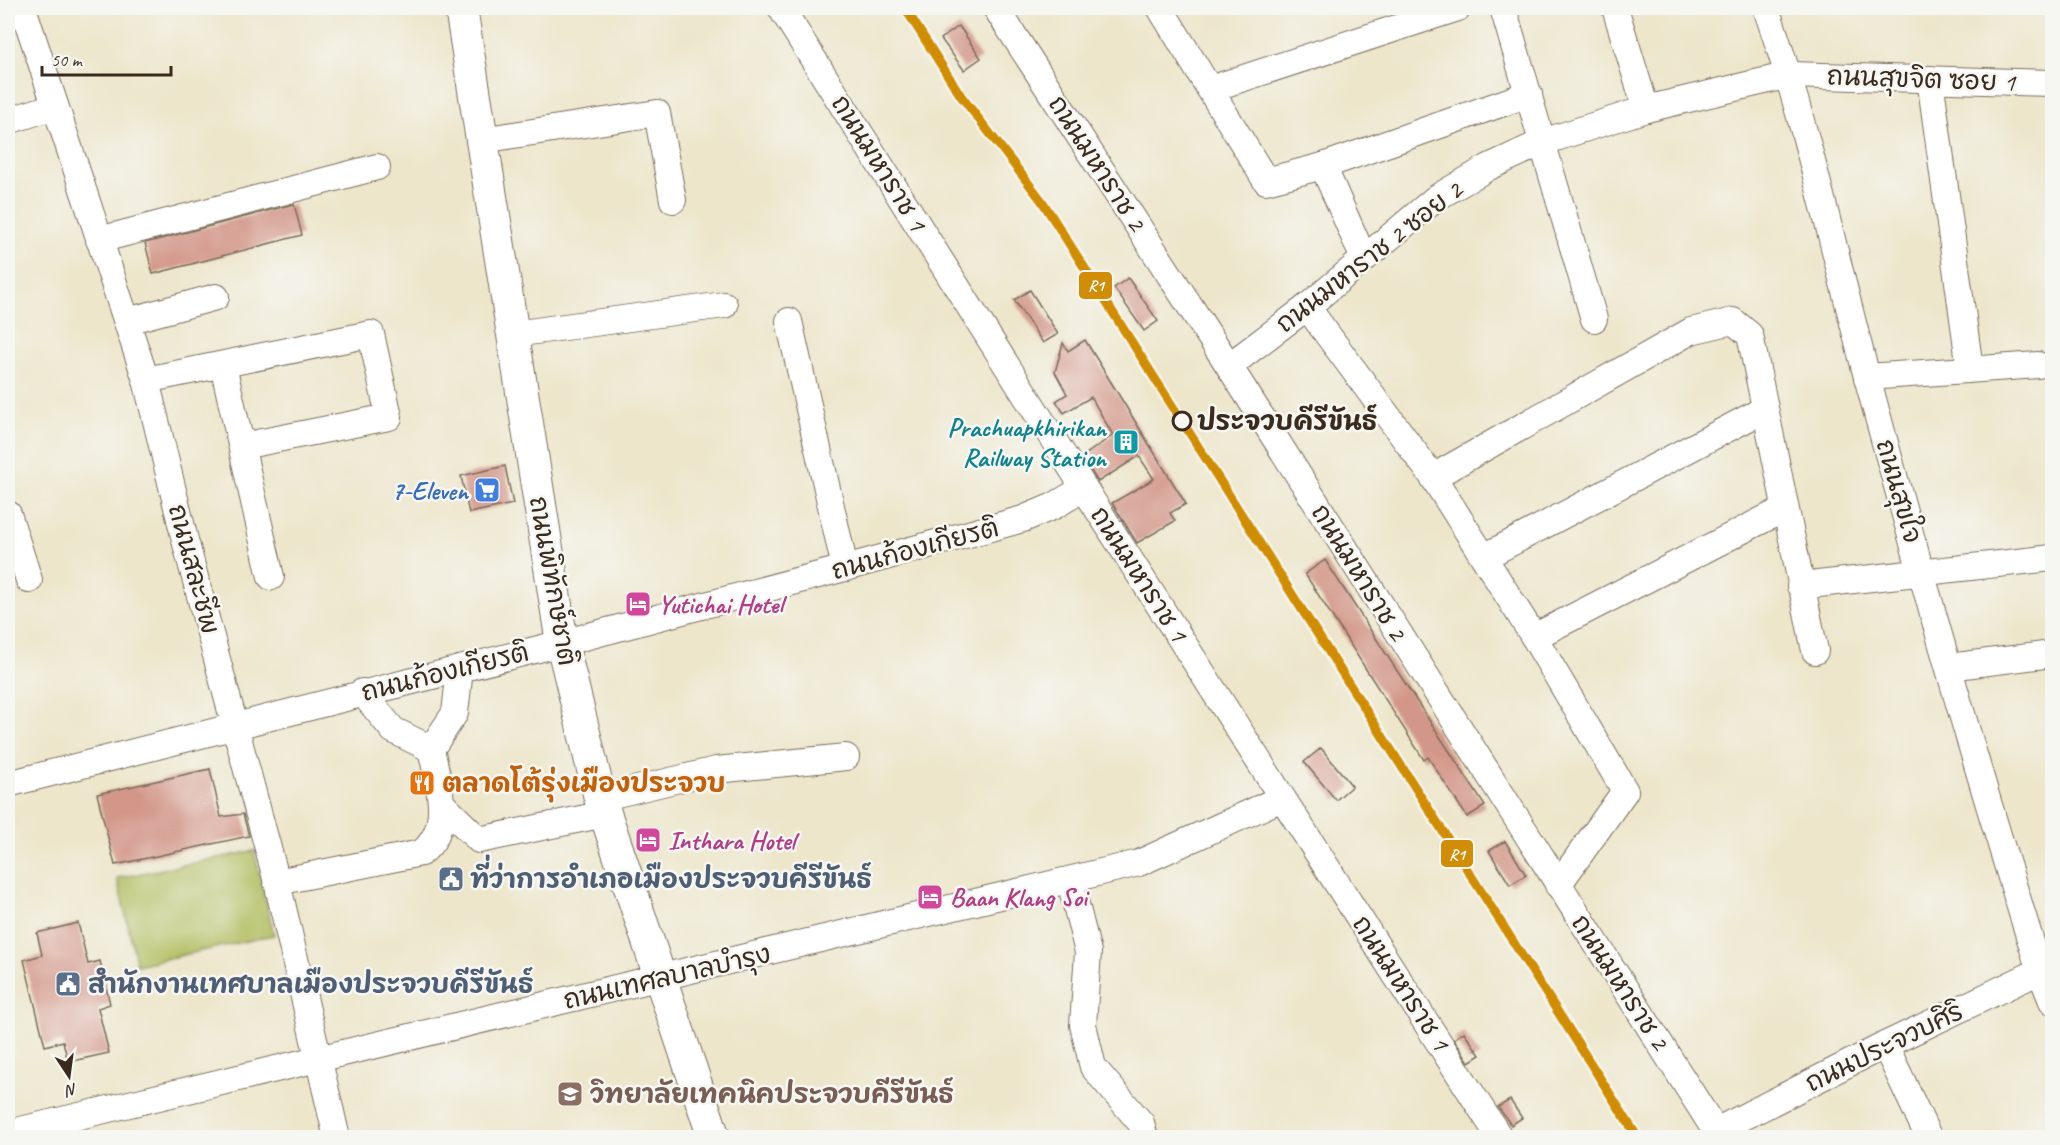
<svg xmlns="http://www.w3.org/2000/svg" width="2060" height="1145" viewBox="0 0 2060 1145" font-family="Caveat,'Playpen Sans Thai',sans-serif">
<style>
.green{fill:#b1be60;stroke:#76743f;stroke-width:1.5}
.building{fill:#d39789}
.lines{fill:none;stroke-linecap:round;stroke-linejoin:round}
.minor-casing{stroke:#796c5b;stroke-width:28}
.major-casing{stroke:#796c5b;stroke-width:34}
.minor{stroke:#fff;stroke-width:26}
.major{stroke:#fff;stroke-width:32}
.rail-1-casing{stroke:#f6f6f2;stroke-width:14}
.rail-1{stroke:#d18d06;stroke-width:9}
.stop-dot{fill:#f6f6f2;stroke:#3b2a1e;stroke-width:3}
.labels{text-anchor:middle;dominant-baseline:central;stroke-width:5;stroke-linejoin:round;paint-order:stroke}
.street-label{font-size:26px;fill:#3b2a1e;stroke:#f6f6f2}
.stop-label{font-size:26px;font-weight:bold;fill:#3b2a1e;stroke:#f6f6f2;text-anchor:start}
.culture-label{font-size:26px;font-weight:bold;fill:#0d838f;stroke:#f6f6f2;text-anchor:end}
.shop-label{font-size:26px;font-weight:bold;fill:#366cbe;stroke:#f6f6f2;text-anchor:end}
.hotel-label{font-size:26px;font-weight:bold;fill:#b23c85;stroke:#f6f6f2;text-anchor:start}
.food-label{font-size:26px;font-weight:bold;fill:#c56008;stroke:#f6f6f2;text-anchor:start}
.service-label{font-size:26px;font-weight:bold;fill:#4e5e75;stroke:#f6f6f2;text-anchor:start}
.education-label{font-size:26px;font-weight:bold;fill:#785e54;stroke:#f6f6f2;text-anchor:start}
.line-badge{stroke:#f6f6f2;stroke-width:2}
.badge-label{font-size:16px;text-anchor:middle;font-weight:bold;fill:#fff}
</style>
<rect width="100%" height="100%" fill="#f6f6f2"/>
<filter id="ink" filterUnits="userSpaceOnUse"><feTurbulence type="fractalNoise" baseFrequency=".0167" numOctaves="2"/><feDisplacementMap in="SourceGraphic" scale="12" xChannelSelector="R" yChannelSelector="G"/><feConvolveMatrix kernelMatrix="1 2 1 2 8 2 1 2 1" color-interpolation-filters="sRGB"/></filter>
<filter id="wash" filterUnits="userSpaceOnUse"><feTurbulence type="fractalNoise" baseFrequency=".008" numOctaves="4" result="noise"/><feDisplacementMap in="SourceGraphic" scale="24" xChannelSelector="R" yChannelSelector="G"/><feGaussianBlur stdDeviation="1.35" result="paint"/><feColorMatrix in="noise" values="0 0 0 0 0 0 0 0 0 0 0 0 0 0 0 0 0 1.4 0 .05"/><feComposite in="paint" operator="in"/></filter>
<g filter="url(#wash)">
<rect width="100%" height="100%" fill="#ede6cb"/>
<path class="green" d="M254,851L274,935L137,965L117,878Z"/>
<g id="blocks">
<g class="building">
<path d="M959,26L981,58L964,70L941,39Z"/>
<path d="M294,204L302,235L153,274L145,243Z"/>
<path d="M1128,278L1158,321L1144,331L1114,288Z"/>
<path d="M1030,290L1058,334L1043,343L1014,300Z"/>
<path d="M1085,340L1186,504L1170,513L1175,521L1137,543L1112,503L1154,479L1139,456L1098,482L1082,457L1113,435L1091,397L1064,413L1056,401L1067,394L1055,372L1063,343L1068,351Z"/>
<path d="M505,466L513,504L469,513L461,476Z"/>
<path d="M1325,560L1485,806L1467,817L1428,757L1424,760L1305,574Z"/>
<path d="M1321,748L1352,786L1336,800L1304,762Z"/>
<path d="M210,769L221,817L243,814L249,836L115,865L97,794Z"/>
<path d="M1505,841L1526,875L1510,885L1489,851Z"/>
<path d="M78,923L88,964L100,961L110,1004L98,1008L109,1053L68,1062L63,1041L45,1046L24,960L42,955L37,933Z"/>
<path d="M1464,1032L1480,1055L1469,1062L1454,1039Z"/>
<path d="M1510,1100L1522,1118L1511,1125L1498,1107Z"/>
</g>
</g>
</g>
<g filter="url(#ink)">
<use href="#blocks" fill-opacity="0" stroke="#796c5b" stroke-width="1.5"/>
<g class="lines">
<g class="minor-casing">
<g id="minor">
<path d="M23,8L146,380L186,544L277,882L337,1138"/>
<path d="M781,8L1084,488L1500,1138"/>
<path d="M996,8L1229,366L1720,1138"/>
<path d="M1160,8L1266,181L1323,166"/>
<path d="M1503,8L1594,319"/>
<path d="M1615,8L1646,109"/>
<path d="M1766,8C1808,128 1834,253 1867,377C1921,576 1978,774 2040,971L2052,1001"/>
<path d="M1930,79L1970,369"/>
<path d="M1210,89L1458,8"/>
<path d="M8,121L55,106"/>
<path d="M481,140L657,113L673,200"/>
<path d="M99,240L377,167"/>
<path d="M1364,259L1323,166L1529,94"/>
<path d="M1307,307L1433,477L1534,637L1625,791L1558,885"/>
<path d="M127,321L216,297"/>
<path d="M789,321L845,568"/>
<path d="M514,334L724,305"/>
<path d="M223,365L271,577"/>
<path d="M1229,366L1307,307L1436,198L1489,167L1543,142L1646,109L1790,75L2052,83"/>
<path d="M1867,377L2038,365"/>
<path d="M146,380L371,334L389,417L242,446"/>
<path d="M1433,477L1691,331L1733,321L1750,335L1815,651"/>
<path d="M8,514L29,580"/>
<path d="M1484,557L1763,410"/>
<path d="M1800,586L2052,558"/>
<path d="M1534,637L1784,509"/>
<path d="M1949,667L2052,654"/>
<path d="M362,692L393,730L431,749"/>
<path d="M8,784L562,643L845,568L1023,519L1054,506L1084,488"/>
<path d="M600,798L716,770L846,757"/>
<path d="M443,805L479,840L605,814"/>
<path d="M1070,881L1088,952L1083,1025L1093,1067L1141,1123L1145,1138"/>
<path d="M277,882L421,853C454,828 438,782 431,749L455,713L460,669"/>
<path d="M1885,1045L1929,1138"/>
<path d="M1716,1131L1885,1045L2052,965"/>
<path d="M8,1133L1139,863L1282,798"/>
</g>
</g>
<g class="major-casing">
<path id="major" d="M461,8L562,643L600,798L714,1138"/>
</g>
<use href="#minor" class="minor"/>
<use href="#major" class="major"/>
<g class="rail-1-casing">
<path id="rail-1" d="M905,8L961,96L1042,201L1638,1138"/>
</g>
<use href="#rail-1" class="rail-1"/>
</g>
</g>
<defs>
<g id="building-square" transform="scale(1.35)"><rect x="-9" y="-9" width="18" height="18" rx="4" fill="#0f9aa8" stroke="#f6f6f2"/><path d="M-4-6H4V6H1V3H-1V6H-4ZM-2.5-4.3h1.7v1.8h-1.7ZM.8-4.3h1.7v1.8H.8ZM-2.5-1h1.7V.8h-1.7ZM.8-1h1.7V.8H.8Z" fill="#fff"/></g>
<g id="supermarket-square" transform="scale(1.35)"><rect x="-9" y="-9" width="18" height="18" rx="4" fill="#3f7fe0" stroke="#f6f6f2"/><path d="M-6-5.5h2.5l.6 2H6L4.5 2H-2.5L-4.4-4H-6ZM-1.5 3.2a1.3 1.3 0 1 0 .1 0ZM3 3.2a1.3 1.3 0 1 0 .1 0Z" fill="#fff"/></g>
<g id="hotel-square" transform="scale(1.35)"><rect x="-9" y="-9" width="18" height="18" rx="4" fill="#d1479c" stroke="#f6f6f2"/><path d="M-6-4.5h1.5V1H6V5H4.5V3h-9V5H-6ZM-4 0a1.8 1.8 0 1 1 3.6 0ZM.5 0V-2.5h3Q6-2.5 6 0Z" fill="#fff"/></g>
<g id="restaurant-square" transform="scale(1.35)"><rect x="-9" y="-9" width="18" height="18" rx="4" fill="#e8710a" stroke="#f6f6f2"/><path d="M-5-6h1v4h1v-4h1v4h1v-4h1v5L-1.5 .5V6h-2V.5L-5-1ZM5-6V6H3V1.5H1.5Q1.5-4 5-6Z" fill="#fff"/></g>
<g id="civic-square" transform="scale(1.35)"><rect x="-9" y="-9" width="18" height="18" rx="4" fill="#5c6f8a" stroke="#f6f6f2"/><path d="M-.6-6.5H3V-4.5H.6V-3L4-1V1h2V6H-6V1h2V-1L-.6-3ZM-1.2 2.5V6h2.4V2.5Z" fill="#fff"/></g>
<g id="university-square" transform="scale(1.35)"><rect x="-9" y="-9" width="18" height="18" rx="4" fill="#8d6e63" stroke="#f6f6f2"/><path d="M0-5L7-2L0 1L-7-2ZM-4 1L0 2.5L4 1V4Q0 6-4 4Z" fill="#fff"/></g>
</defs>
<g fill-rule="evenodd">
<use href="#building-square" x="1126" y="442"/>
<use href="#supermarket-square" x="487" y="490"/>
<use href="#hotel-square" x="638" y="604"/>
<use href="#restaurant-square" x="422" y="783"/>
<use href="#hotel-square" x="648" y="840"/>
<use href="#civic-square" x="451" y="879"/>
<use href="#hotel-square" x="930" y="897"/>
<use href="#civic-square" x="68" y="984"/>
<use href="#university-square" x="570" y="1094"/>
</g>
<circle class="stop-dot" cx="1182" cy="421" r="9"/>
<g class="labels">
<g class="street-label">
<text transform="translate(1921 79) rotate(2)">ถนนสุขจิต ซอย 1</text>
<text transform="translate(879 163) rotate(58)">ถนนมหาราช 1</text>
<text transform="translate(1097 163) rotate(57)">ถนนมหาราช 2</text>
<text transform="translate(1369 257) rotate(-38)">ถนนมหาราช 2 ซอย 2</text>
<text transform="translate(1899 491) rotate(74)">ถนนสุขใจ</text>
<text transform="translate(915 549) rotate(-15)">ถนนก้องเกียรติ</text>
<text transform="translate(194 569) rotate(75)">ถนนสละชีพ</text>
<text transform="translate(1359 572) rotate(58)">ถนนมหาราช 2</text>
<text transform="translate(1139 574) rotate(57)">ถนนมหาราช 1</text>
<text transform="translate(553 581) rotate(80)">ถนนพิทักษ์ชาติ</text>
<text transform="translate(445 672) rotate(-14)">ถนนก้องเกียรติ</text>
<text transform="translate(667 977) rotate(-13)">ถนนเทศลบาลบำรุง</text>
<text transform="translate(1620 982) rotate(57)">ถนนมหาราช 2</text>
<text transform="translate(1401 983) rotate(57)">ถนนมหาราช 1</text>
<text transform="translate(1884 1047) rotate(-26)">ถนนประจวบศิริ</text>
</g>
<g class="stop-label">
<text x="1197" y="421">ประจวบคีรีขันธ์</text>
</g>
<g class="culture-label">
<text x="1106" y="427">Prachuapkhirikan<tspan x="1106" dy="30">Railway Station</tspan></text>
</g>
<g class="shop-label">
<text x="468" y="490">7-Eleven</text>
</g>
<g class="hotel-label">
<text x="658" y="604">Yutichai Hotel</text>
<text x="668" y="840">Inthara Hotel</text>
<text x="950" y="897">Baan Klang Soi</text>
</g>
<g class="food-label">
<text x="442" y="783">ตลาดโต้รุ่งเมืองประจวบ</text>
</g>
<g class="service-label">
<text x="470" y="879">ที่ว่าการอำเภอเมืองประจวบคีรีขันธ์</text>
<text x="88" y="984">สำนักงานเทศบาลเมืองประจวบคีรีขันธ์</text>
</g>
<g class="education-label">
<text x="590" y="1094">วิทยาลัยเทคนิคประจวบคีรีขันธ์</text>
</g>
</g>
<g class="line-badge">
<rect x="1078" y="271" width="35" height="29" rx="6" fill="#d18d06"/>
<rect x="1440" y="839" width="34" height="29" rx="6" fill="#d18d06"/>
</g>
<g class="badge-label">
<text x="1096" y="291">R1</text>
<text x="1457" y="860">R1</text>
</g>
<rect width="2060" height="1145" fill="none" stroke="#f6f6f2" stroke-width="30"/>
<g transform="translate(69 1076) rotate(167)" stroke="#f6f6f2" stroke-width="4.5" paint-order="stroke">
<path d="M0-4.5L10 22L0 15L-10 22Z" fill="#3b2a1e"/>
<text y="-9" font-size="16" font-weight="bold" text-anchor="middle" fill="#3b2a1e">N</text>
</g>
<path d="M42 66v9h129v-9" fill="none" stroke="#3b2a1e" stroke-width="3"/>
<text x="51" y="66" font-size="18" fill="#3b2a1e" stroke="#f6f6f2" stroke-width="4.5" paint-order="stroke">50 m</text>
</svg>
